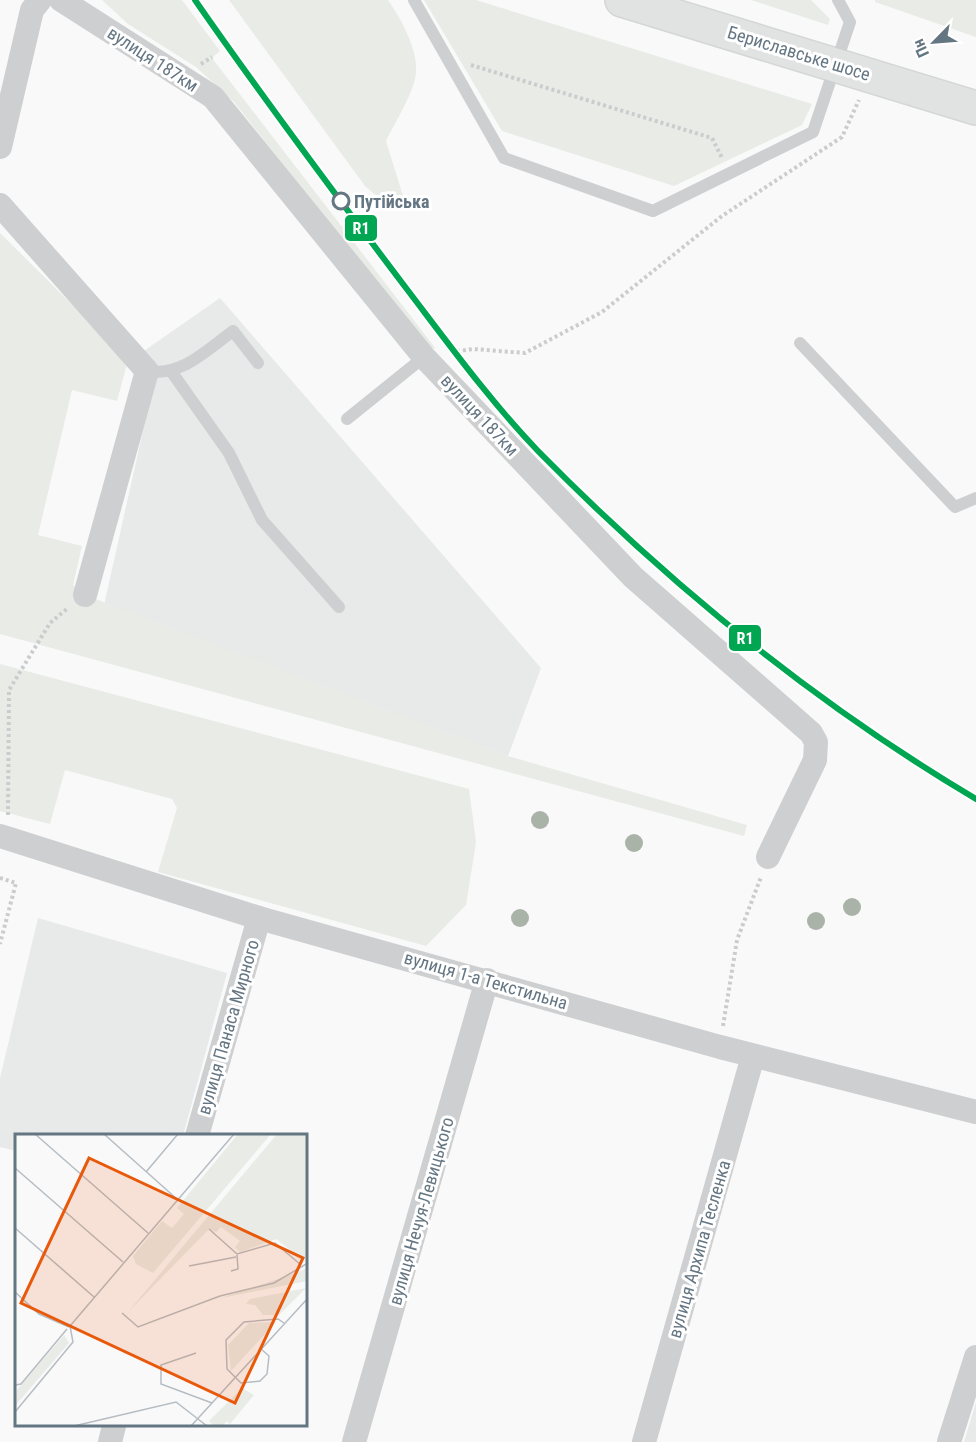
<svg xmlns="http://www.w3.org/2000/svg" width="976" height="1442" viewBox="0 0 976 1442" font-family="'Roboto Condensed',sans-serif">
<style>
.built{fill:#e8e9e9}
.green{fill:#e8ebe6}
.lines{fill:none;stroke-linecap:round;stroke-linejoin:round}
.primary-casing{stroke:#d5d6d7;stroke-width:36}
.path{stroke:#cbcccd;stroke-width:4;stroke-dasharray:3 3;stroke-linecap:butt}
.lane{stroke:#cecfd0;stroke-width:12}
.street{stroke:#cecfd0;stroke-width:24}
.primary{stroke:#e1e2e2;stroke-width:33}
.rail-1-casing{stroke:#fff;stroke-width:10}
.rail-1{stroke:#00a651;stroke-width:6}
.tree{fill:#a9b3a7}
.stop-dot{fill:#fff;stroke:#657683;stroke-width:3}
.labels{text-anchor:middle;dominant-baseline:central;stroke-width:6;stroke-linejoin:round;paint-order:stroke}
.street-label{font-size:18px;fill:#657683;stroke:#fff}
.stop-label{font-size:18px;font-weight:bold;fill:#657683;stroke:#fff;text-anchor:start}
.inset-road{fill:none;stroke:#b5bdc3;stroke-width:1.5}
.view{fill:#e8590c;fill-opacity:0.15;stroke:#e8590c;stroke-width:3}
.inset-edge{fill:none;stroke:#657683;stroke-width:3}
.line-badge{stroke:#fff;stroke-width:2}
.badge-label{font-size:16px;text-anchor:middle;font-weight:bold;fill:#fff}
</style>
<rect width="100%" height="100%" fill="#f9f9f9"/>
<g class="built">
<path d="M220,298L541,668L508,756L104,605L149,404L141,353Z"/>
<path d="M38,918L227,973L183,1136H16V1151L0,1147V1078Z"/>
<path d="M976,1402V1442H964Z"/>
</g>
<g class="green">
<path d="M102,0H182L220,51L212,58L436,349L426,347L234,102L196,67L128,24Z"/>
<path d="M229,0H388C401,19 418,49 416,73C414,93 395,122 386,141L403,196L389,206L365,186Z"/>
<path d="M424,0H476L812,104L802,125L674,186L502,131Z"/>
<path d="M751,0H811L830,19L828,25Z"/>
<path d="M875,0H976V37L875,2Z"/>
<path d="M0,233L128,360L117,401L72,390L38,535L82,546L73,585L85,595L508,756L747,825L744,836L0,634Z"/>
<path d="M0,664L469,789L476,842L466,905L426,946L158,872L177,808L172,799L65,770L50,824L0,811Z"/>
</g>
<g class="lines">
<g class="primary-casing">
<path id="primary" d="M622,0L976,108"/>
</g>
<g class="path">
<path d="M201,64L212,57"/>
<path d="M471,65L712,138L722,158"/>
<path d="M451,352L473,349L525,353L602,312L722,216L842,137L859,100"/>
<path d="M8,815L9,690L50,623L68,608"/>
<path d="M0,878L16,883L0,944"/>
<path d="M723,1026L737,940L761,877"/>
</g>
<g class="lane">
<path d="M414,0L504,158L653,211L813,132L850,22L838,0"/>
<path d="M800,343L955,507L976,498"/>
<path d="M147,371C181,377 207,350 233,331L258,363"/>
<path d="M171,371L229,453L262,520L339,607"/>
<path d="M347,419L424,357"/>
</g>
<g class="street">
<path d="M61,0L213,97L424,357L633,577L811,733L816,742L815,760L768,857"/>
<path d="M0,147L32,10L40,0"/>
<path d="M0,205L147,371L85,595"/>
<path d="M0,836L259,918L720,1047L976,1112"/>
<path d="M197,1136L259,918"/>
<path d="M110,1442L114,1426"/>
<path d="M354,1442L487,980"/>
<path d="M644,1442L753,1056"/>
<path d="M949,1442L976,1357"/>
</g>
<use href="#primary" class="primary"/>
<g class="rail-1-casing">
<path id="rail-1" d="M195,0C263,98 334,193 406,288C448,343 490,401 538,451C668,583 816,704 976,799"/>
</g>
<use href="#rail-1" class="rail-1"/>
</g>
<g class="tree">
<circle cx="540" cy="820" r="9"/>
<circle cx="634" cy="843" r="9"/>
<circle cx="852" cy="907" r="9"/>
<circle cx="520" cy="918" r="9"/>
<circle cx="816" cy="921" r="9"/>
</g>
<circle class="stop-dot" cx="341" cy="201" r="8"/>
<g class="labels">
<g class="street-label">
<text transform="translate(799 53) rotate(17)">Бериславське шосе</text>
<text transform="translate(153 59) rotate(33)">вулиця 187км</text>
<text transform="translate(480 415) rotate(47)">вулиця 187км</text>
<text transform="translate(486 980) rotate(16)">вулиця 1-а Текстильна</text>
<text transform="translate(228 1027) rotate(-74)">вулиця Панаса Мирного</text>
<text transform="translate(421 1211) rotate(-74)">вулиця Нечуя-Левицького</text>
<text transform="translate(699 1249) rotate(-74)">вулиця Архипа Тесленка</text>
</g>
<g class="stop-label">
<text x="354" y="201">Путійська</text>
</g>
</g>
<g transform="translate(15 1134)">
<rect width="292" height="292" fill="#f9f9f9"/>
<path d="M223,0H256L138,139L121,130L118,122L147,87L157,94L169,80L162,74ZM262,0H292L293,120L288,126L261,105L225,118L220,113L225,107L206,93L201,98L194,95L113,178ZM292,134V147L206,164L275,141ZM291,154L264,181H248L240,171L231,170L235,165ZM261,188L216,237L213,211L234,189ZM49,201L54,209L0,272V258ZM227,254L239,261L215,290L212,287L207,292H199L194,287Z" fill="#e8ebe6"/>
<path class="inset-road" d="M20,0L133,99M89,0L163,66M0,34L108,128M131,38L163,0M0,94L79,163M194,95L222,120L260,109L286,131M174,132L221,123M216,137L223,135L222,121M0,158L24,180L54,193M107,179L123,193L205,162L259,149L293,129M55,192L219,0M246,215L254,222L252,240L245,247L226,249L212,235L211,206L229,188L263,185L269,189M181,219L146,231V250L197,269M0,251L6,250L52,195M0,278L58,208L55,192M59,292L161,268L192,292M176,292L293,164"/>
<path class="view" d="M74,24L288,124L220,269L6,169Z"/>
<rect width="292" height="292" class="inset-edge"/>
</g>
<g class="line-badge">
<rect x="344" y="214" width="34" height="28" rx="6" fill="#00a651"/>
<rect x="728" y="624" width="34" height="28" rx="6" fill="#00a651"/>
</g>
<g class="badge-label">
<text x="361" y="234">R1</text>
<text x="745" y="644">R1</text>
</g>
<g transform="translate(934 42) rotate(245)" stroke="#ffffff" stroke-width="4.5" paint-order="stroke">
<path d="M0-4.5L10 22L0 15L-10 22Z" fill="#657683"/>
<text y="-9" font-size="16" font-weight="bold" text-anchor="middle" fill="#657683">Пн</text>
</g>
</svg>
